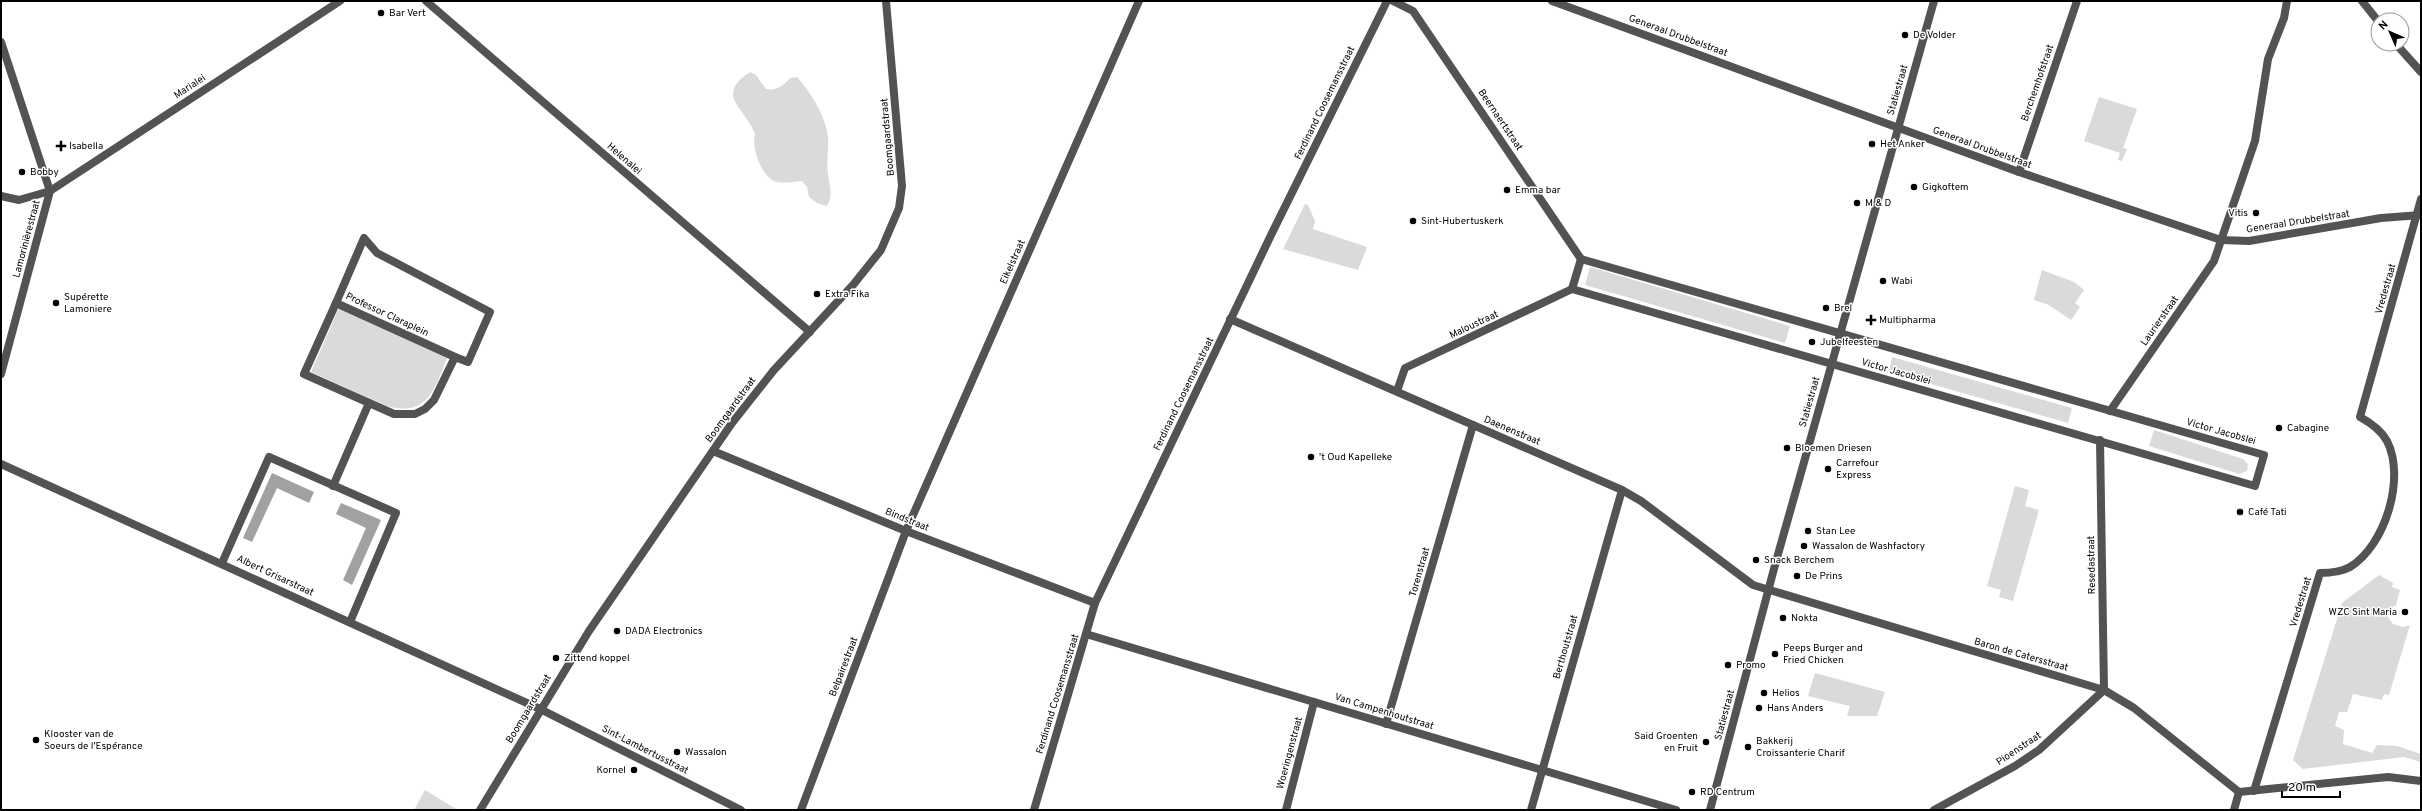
<svg xmlns="http://www.w3.org/2000/svg" width="2422" height="811" viewBox="0 0 2422 811" font-family="Overpass,sans-serif">
<style>
.green{fill:#dadada}
.water{fill:#a1a1a1}
.lines{fill:none;stroke-linecap:round;stroke-linejoin:round}
.minor{stroke:#535353;stroke-width:8}
.poi-dot{fill:#000;stroke:#fff;stroke-width:1.5}
.labels{text-anchor:middle;dominant-baseline:central;stroke-width:3;stroke-linejoin:round;paint-order:stroke}
.poi-label{font-size:10px;fill:#000;stroke:#fff;text-anchor:start}
.street-label{font-size:10px;fill:#000;stroke:#fff}
</style>
<rect width="100%" height="100%" fill="#fff"/>
<g class="green">
<path d="M750,72L756,75L766,89C777,91 783,86 790,78L797,77C809,89 827,119 828,137C829,149 826,161 828,174C829,187 834,193 827,206L817,203L809,197L807,187L802,181C794,182 782,184 774,181C761,175 751,147 755,134C745,107 714,96 750,72Z"/>
<path d="M2099,97L2137,109L2123,148L2127,149L2122,161L2118,160L2120,153L2084,141Z"/>
<path d="M1305,204L1308,205L1315,221L1313,229L1367,247L1358,270L1283,249Z"/>
<path d="M1590,267L1790,326L1785,343L1585,285Z"/>
<path d="M2042,270L2074,282L2084,290L2075,303L2080,307L2071,320L2049,305L2034,300Z"/>
<path d="M341,308L448,356C435,387 429,418 387,406L311,372L338,310Z"/>
<path d="M1892,357L2072,408L2068,423L1889,372Z"/>
<path d="M2154,430L2243,459L2248,464L2247,471L2239,474L2149,446Z"/>
<path d="M2015,486L2029,490L2025,506L2039,510L2013,601L1999,597L2001,590L1987,586Z"/>
<path d="M2379,575L2393,583L2392,587L2400,590L2396,605L2391,608L2388,617L2393,624L2403,627L2410,625L2389,695L2384,694L2382,700L2353,694L2347,712H2339L2335,726L2344,730L2343,744L2372,753L2377,745L2397,746L2421,754V762L2404,757L2303,769L2293,760L2342,603Z"/>
<path d="M1815,673L1885,692L1877,716H1847L1850,706L1808,696Z"/>
<path d="M425,790L456,809L414,810Z"/>
</g>
<g class="water">
<path d="M272,473L314,492L309,503L277,488L252,542L243,538Z"/>
<path d="M341,503L381,520L352,585L343,580L366,528L336,514Z"/>
</g>
<g class="lines">
<g class="minor">
<path d="M426,1L810,332"/>
<path d="M1393,1L1413,11L1581,259"/>
<path d="M1552,1L2019,172L2221,240L2249,241L2381,218L2421,215"/>
<path d="M2362,1L2378,21"/>
<path d="M1,42L50,191L1,374"/>
<path d="M2396,44L2421,72"/>
<path d="M2019,172L2077,1"/>
<path d="M1,196L19,200L50,191L340,1"/>
<path d="M1572,289L2255,486L2264,455L1581,259"/>
<path d="M1572,289L1581,259"/>
<path d="M336,303L455,357L434,400L425,409L415,414H394L304,374Z"/>
<path d="M336,303L364,238L377,253L490,312L468,362L455,357"/>
<path d="M1230,319L1622,490L1641,501L1753,585L2104,690L2134,708L2239,792"/>
<path d="M1397,391L1405,368L1572,289"/>
<path d="M2110,411L2214,261L2255,141L2268,59L2284,18L2287,1"/>
<path d="M2100,440L2104,690"/>
<path d="M713,451L906,531L1095,603"/>
<path d="M1,464L540,709L741,810"/>
<path d="M333,486L369,403"/>
<path d="M222,563L269,457L396,513L350,622"/>
<path d="M1086,634L1676,810"/>
<path d="M1386,724L1473,425"/>
<path d="M2254,791L2320,573C2330,573 2341,572 2350,567C2385,546 2406,478 2387,441C2381,430 2371,423 2360,417L2421,199"/>
<path d="M480,810L589,631L732,423L774,370L853,285L881,250L899,208L902,186L886,1"/>
<path d="M801,810L906,531L1139,1"/>
<path d="M1034,810L1095,603L1272,233L1387,1"/>
<path d="M1286,810L1314,702"/>
<path d="M1531,810L1622,490"/>
<path d="M1710,810L1775,565L1934,1"/>
<path d="M1934,810L2015,766L2039,750L2104,690"/>
<path d="M2234,810L2239,792L2388,777L2421,781"/>
</g>
</g>
<g class="poi-dot">
<circle cx="381" cy="13" r="4"/>
<circle cx="1905" cy="35" r="4"/>
<circle cx="1872" cy="144" r="4"/>
<path d="M59 140h4v4h4v4h-4v4h-4v-4h-4v-4h4z"/>
<circle cx="22" cy="172" r="4"/>
<circle cx="1914" cy="187" r="4"/>
<circle cx="1507" cy="190" r="4"/>
<circle cx="1857" cy="203" r="4"/>
<circle cx="2256" cy="213" r="4"/>
<circle cx="1413" cy="221" r="4"/>
<circle cx="1883" cy="281" r="4"/>
<circle cx="817" cy="294" r="4"/>
<circle cx="56" cy="303" r="4"/>
<circle cx="1826" cy="308" r="4"/>
<path d="M1869 314h4v4h4v4h-4v4h-4v-4h-4v-4h4z"/>
<circle cx="1812" cy="342" r="4"/>
<circle cx="2279" cy="428" r="4"/>
<circle cx="1787" cy="448" r="4"/>
<circle cx="1311" cy="457" r="4"/>
<circle cx="1828" cy="469" r="4"/>
<circle cx="2240" cy="512" r="4"/>
<circle cx="1808" cy="531" r="4"/>
<circle cx="1804" cy="546" r="4"/>
<circle cx="1756" cy="560" r="4"/>
<circle cx="1797" cy="576" r="4"/>
<circle cx="2405" cy="612" r="4"/>
<circle cx="1783" cy="618" r="4"/>
<circle cx="617" cy="631" r="4"/>
<circle cx="1775" cy="654" r="4"/>
<circle cx="556" cy="658" r="4"/>
<circle cx="1728" cy="665" r="4"/>
<circle cx="1764" cy="693" r="4"/>
<circle cx="1759" cy="708" r="4"/>
<circle cx="36" cy="740" r="4"/>
<circle cx="1706" cy="742" r="4"/>
<circle cx="1748" cy="747" r="4"/>
<circle cx="677" cy="752" r="4"/>
<circle cx="634" cy="770" r="4"/>
<circle cx="1692" cy="792" r="4"/>
</g>
<g class="labels">
<g class="poi-label">
<text x="389" y="13">Bar Vert</text>
<text x="1913" y="35">De Volder</text>
<text x="1880" y="144">Het Anker</text>
<text x="69" y="146">Isabella</text>
<text x="30" y="172">Bobby</text>
<text x="1922" y="187">Gigkoftem</text>
<text x="1515" y="190">Emma bar</text>
<text x="1865" y="203">M &amp; D</text>
<text x="2248" y="213" text-anchor="end">Vitis</text>
<text x="1421" y="221">Sint-Hubertuskerk</text>
<text x="1891" y="281">Wabi</text>
<text x="825" y="294">Extra Fika</text>
<text x="64" y="297">Supérette<tspan x="64" dy="12">Lamoniere</tspan></text>
<text x="1834" y="308">Brel</text>
<text x="1879" y="320">Multipharma</text>
<text x="1820" y="342">Jubelfeesten</text>
<text x="2287" y="428">Cabagine</text>
<text x="1795" y="448">Bloemen Driesen</text>
<text x="1319" y="457">'t Oud Kapelleke</text>
<text x="1836" y="463">Carrefour<tspan x="1836" dy="12">Express</tspan></text>
<text x="2248" y="512">Café Tati</text>
<text x="1816" y="531">Stan Lee</text>
<text x="1812" y="546">Wassalon de Washfactory</text>
<text x="1764" y="560">Snack Berchem</text>
<text x="1805" y="576">De Prins</text>
<text x="2397" y="612" text-anchor="end">WZC Sint Maria</text>
<text x="1791" y="618">Nokta</text>
<text x="625" y="631">DADA Electronics</text>
<text x="1783" y="648">Peeps Burger and<tspan x="1783" dy="12">Fried Chicken</tspan></text>
<text x="564" y="658">Zittend koppel</text>
<text x="1736" y="665">Promo</text>
<text x="1772" y="693">Helios</text>
<text x="1767" y="708">Hans Anders</text>
<text x="44" y="734">Klooster van de<tspan x="44" dy="12">Soeurs de l'Espérance</tspan></text>
<text x="1698" y="736" text-anchor="end">Said Groenten<tspan x="1698" dy="12">en Fruit</tspan></text>
<text x="1756" y="741">Bakkerij<tspan x="1756" dy="12">Croissanterie Charif</tspan></text>
<text x="685" y="752">Wassalon</text>
<text x="626" y="770" text-anchor="end">Kornel</text>
<text x="1700" y="792">RD Centrum</text>
</g>
<g class="street-label">
<text transform="translate(1678 36) rotate(20)">Generaal Drubbelstraat</text>
<text transform="translate(2038 83) rotate(-71)">Berchemhofstraat</text>
<text transform="translate(190 87) rotate(-33)">Marialei</text>
<text transform="translate(1898 90) rotate(-74)">Statiestraat</text>
<text transform="translate(1325 103) rotate(-64)">Ferdinand Coosemansstraat</text>
<text transform="translate(1500 120) rotate(56)">Beernaertstraat</text>
<text transform="translate(888 137) rotate(-95)">Boomgaardstraat</text>
<text transform="translate(1982 148) rotate(20)">Generaal Drubbelstraat</text>
<text transform="translate(624 159) rotate(41)">Helenalei</text>
<text transform="translate(2298 222) rotate(-9)">Generaal Drubbelstraat</text>
<text transform="translate(27 239) rotate(-75)">Lamorinièrestraat</text>
<text transform="translate(1013 262) rotate(-66)">Eikelstraat</text>
<text transform="translate(2386 289) rotate(-74)">Vredestraat</text>
<text transform="translate(387 315) rotate(25)">Professor Claraplein</text>
<text transform="translate(2160 321) rotate(-55)">Laurierstraat</text>
<text transform="translate(1474 325) rotate(-25)">Maloustraat</text>
<text transform="translate(1896 372) rotate(16)">Victor Jacobslei</text>
<text transform="translate(1184 394) rotate(-64)">Ferdinand Coosemansstraat</text>
<text transform="translate(1810 402) rotate(-74)">Statiestraat</text>
<text transform="translate(731 410) rotate(-54)">Boomgaardstraat</text>
<text transform="translate(1512 431) rotate(23)">Daenenstraat</text>
<text transform="translate(2221 432) rotate(16)">Victor Jacobslei</text>
<text transform="translate(907 520) rotate(22)">Bindstraat</text>
<text transform="translate(2092 565) rotate(-91)">Resedastraat</text>
<text transform="translate(1420 572) rotate(-74)">Torenstraat</text>
<text transform="translate(275 576) rotate(25)">Albert Grisarstraat</text>
<text transform="translate(2301 602) rotate(-73)">Vredestraat</text>
<text transform="translate(1566 647) rotate(-74)">Berthoutstraat</text>
<text transform="translate(2021 655) rotate(16)">Baron de Catersstraat</text>
<text transform="translate(844 667) rotate(-69)">Belpairestraat</text>
<text transform="translate(1058 694) rotate(-73)">Ferdinand Coosemansstraat</text>
<text transform="translate(529 709) rotate(-59)">Boomgaardstraat</text>
<text transform="translate(1384 712) rotate(17)">Van Campenhoutstraat</text>
<text transform="translate(1725 715) rotate(-75)">Statiestraat</text>
<text transform="translate(2019 749) rotate(-34)">Pioenstraat</text>
<text transform="translate(645 750) rotate(27)">Sint-Lambertusstraat</text>
<text transform="translate(1290 753) rotate(-75)">Woeringenstraat</text>
</g>
</g>
<rect width="2422" height="811" fill="none" stroke="#000000" stroke-width="4"/>
<g transform="translate(2390 32) rotate(315)"><circle r="19" fill="#ffffff" stroke="#999999"/>
<path d="M0-3L7 15L0 10L-7 15Z" fill="#000000"/>
<text y="-6" font-size="11" font-weight="bold" text-anchor="middle" fill="#000000">N</text>
</g>
<path d="M2282 791v6h58v-6" fill="none" stroke="#000000" stroke-width="2"/>
<text x="2288" y="791" font-size="12" fill="#000000" stroke="#ffffff" stroke-width="3" paint-order="stroke">20 m</text>
</svg>
